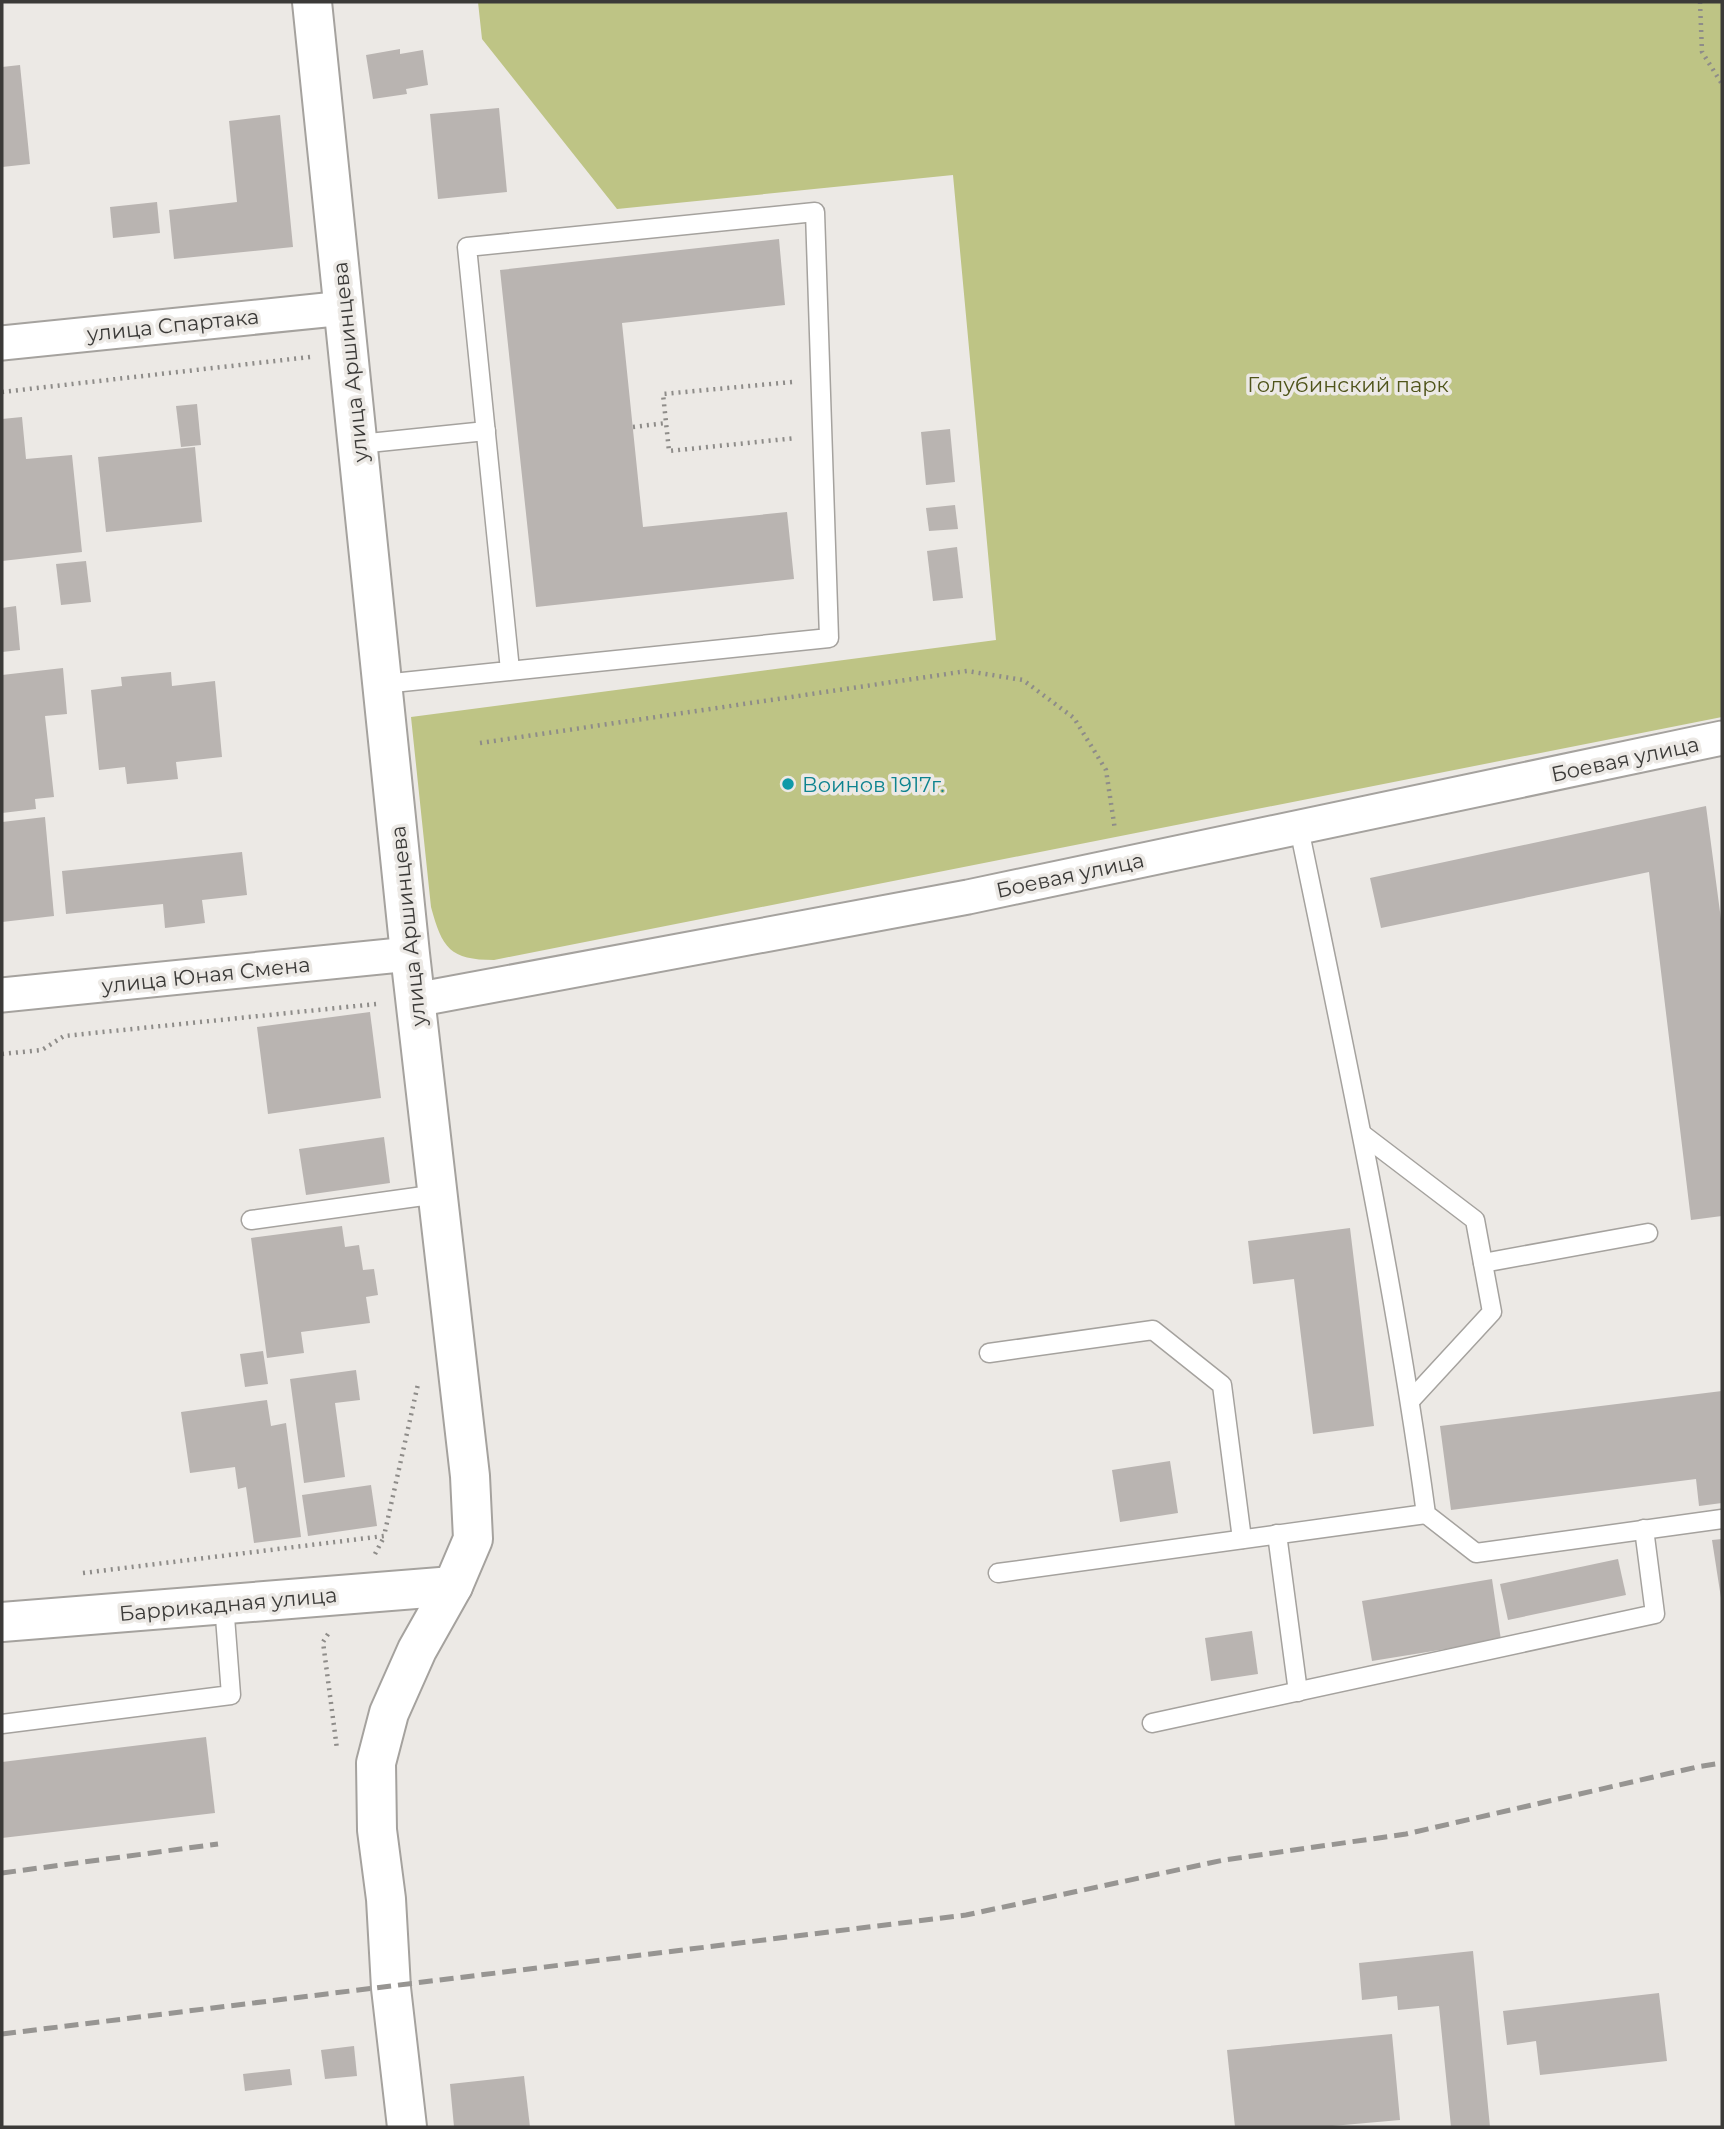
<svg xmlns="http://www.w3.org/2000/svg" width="1724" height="2129" viewBox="0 0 1724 2129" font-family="Montserrat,sans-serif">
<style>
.green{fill:#bec485}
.building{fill:#b9b4b1}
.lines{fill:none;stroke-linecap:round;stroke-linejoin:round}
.lane-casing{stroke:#a5a29e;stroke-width:21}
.street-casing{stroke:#a5a29e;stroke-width:37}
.secondary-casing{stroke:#a5a29e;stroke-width:42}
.path{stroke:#8e8c89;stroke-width:4.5;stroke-dasharray:2 5;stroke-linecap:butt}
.lane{stroke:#fff;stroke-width:18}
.street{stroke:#fff;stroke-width:33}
.secondary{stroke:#fff;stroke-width:38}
.rail{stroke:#979592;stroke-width:5;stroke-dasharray:14 7;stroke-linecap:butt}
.culture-dot{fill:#0f9aa8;stroke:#ece9e5;stroke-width:2.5}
.labels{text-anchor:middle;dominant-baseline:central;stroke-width:7;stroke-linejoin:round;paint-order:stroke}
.street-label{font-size:21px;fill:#3b3a38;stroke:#ece9e5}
.park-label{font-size:21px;fill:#4f541a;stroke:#ece9e5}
.culture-label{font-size:21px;fill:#0d838f;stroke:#ece9e5;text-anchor:start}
</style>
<rect width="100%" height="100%" fill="#ece9e5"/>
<path class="green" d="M478,2H1722V717L494,960C450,960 442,948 431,907L411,717L996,640L953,175L617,209L482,39Z"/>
<g class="building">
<path d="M400,49V54L423,50L428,85L406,89L407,94L373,99L366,55Z"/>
<path d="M20,65L30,164L2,167V67Z"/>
<path d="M499,108L507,192L438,199L430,114Z"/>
<path d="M280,115L293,247L174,259L169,210L237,202L229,121Z"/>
<path d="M157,202L160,233L113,238L110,207Z"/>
<path d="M779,239L785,305L622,323L643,527L787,512L794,579L536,607L500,270Z"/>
<path d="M197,404L201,445L181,447L176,406Z"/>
<path d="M22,417L26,459L72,455L82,552L2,561V419Z"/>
<path d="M950,429L955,482L926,485L921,432Z"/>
<path d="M195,447L202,522L106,532L98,457Z"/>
<path d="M955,505L958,529L929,531L926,508Z"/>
<path d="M957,547L963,598L933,601L927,551Z"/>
<path d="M86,561L91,602L61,605L56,564Z"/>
<path d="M16,606L20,650L2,652V608Z"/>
<path d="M63,668L67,714L45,716L54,797L35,799L36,809L2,813V675Z"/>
<path d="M171,672L172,686L215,681L222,757L176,762L178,779L127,784L125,767L99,770L91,690L122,686L121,677Z"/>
<path d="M1706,806L1722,927V1216L1691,1220L1649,872L1381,928L1370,878Z"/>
<path d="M45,817L54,916L2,922V822Z"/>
<path d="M242,852L247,895L202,900L205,923L165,928L163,904L66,914L62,871Z"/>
<path d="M370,1012L381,1098L268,1114L257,1027Z"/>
<path d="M384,1137L390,1183L306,1195L299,1149Z"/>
<path d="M342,1226L345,1247L359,1245L363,1270L374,1269L378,1295L366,1297L370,1323L301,1332L304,1353L267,1358L251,1238Z"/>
<path d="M1350,1228L1374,1426L1313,1434L1294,1279L1253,1284L1248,1241Z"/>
<path d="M263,1351L268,1384L245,1387L240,1354Z"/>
<path d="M356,1370L360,1400L335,1403L345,1477L304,1483L290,1379Z"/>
<path d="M1722,1391V1503L1699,1506L1696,1479L1451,1510L1440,1426Z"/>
<path d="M267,1400L271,1426L286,1423L301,1537L254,1543L246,1487L238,1489L235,1467L190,1473L181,1412Z"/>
<path d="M1170,1461L1178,1513L1120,1522L1112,1470Z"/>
<path d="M371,1485L377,1526L308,1536L302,1495Z"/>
<path d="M1722,1539V1598H1721L1712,1540Z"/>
<path d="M1618,1559L1626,1595L1508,1620L1500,1584Z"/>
<path d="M1492,1579L1501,1640L1372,1661L1362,1601Z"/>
<path d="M1252,1631L1258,1674L1211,1681L1205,1638Z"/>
<path d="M206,1737L215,1813L2,1838V1762Z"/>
<path d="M1473,1951L1490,2127H1451L1439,2006L1398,2010L1397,1996L1362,2000L1359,1963Z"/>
<path d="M1659,1993L1667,2061L1540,2075L1536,2041L1507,2045L1503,2011Z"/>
<path d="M1392,2034L1400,2120L1321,2127H1235L1227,2050Z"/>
<path d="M354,2046L357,2076L325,2079L321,2050Z"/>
<path d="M290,2069L292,2085L245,2091L243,2074Z"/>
<path d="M524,2076L530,2127H454L450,2084Z"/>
</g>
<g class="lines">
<g class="lane-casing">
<g id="lane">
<path d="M359,444L486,431"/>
<path d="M383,684L829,638L815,212L467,247L510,670"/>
<path d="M1299,828C1346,1056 1395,1283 1426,1514L1476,1553L1722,1519"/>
<path d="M1362,1134L1475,1220L1492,1312L1410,1401"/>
<path d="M251,1220L438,1194"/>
<path d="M1483,1263L1648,1233"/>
<path d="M989,1353L1153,1330L1222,1385L1242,1539"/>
<path d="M1277,1534L1298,1692"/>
<path d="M998,1573L1426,1514"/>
<path d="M1152,1723L1655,1614L1644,1529"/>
<path d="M2,1724L231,1695L224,1604"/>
</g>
</g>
<g class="street-casing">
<g id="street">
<path d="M2,343L345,308"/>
<path d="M2,995L410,954"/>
<path d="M415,1000L968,897L1722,738"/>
</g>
</g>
<g class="secondary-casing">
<g id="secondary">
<path d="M312,2L410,954L470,1476L473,1539L453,1586L417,1650L389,1713L376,1763L377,1830L386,1899L391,1988L407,2127"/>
<path d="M2,1622L453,1586"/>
</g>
</g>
<g class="path">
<path d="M1700,2L1702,52L1722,84"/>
<path d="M792,382L663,394L669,451L796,438"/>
<path d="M2,392L310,357"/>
<path d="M633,427L666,423"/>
<path d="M480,743L967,671L1023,680L1074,718L1106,770L1115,830"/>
<path d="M2,1054L42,1050L64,1036L376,1004"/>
<path d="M375,1554L384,1537"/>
<path d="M83,1573L384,1536L418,1384"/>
<path d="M328,1634L323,1642L337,1749"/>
</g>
<use href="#lane" class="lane"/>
<use href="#street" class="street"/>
<use href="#secondary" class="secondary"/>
<g class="rail">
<path d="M2,1873L218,1844"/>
<path d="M2,2034L966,1915L1224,1860L1406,1834L1697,1767L1722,1763"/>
</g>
</g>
<circle class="culture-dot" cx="788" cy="784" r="7"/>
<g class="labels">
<g class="street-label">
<text transform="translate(173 325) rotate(-6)">улица Спартака</text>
<text transform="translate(350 362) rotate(-96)">улица Аршинцева</text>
<text transform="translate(1625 759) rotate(-12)">Боевая улица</text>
<text transform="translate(1070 875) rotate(-12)">Боевая улица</text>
<text transform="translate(408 926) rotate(-96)">улица Аршинцева</text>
<text transform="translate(206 975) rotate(-6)">улица Юная Смена</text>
<text transform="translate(228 1604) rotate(-5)">Баррикадная улица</text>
</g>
<g class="park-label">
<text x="1348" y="384">Голубинский парк</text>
</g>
<g class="culture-label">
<text x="802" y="784">Воинов 1917г.</text>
</g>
</g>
<rect width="1724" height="2129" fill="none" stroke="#3b3a38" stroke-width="7"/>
</svg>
